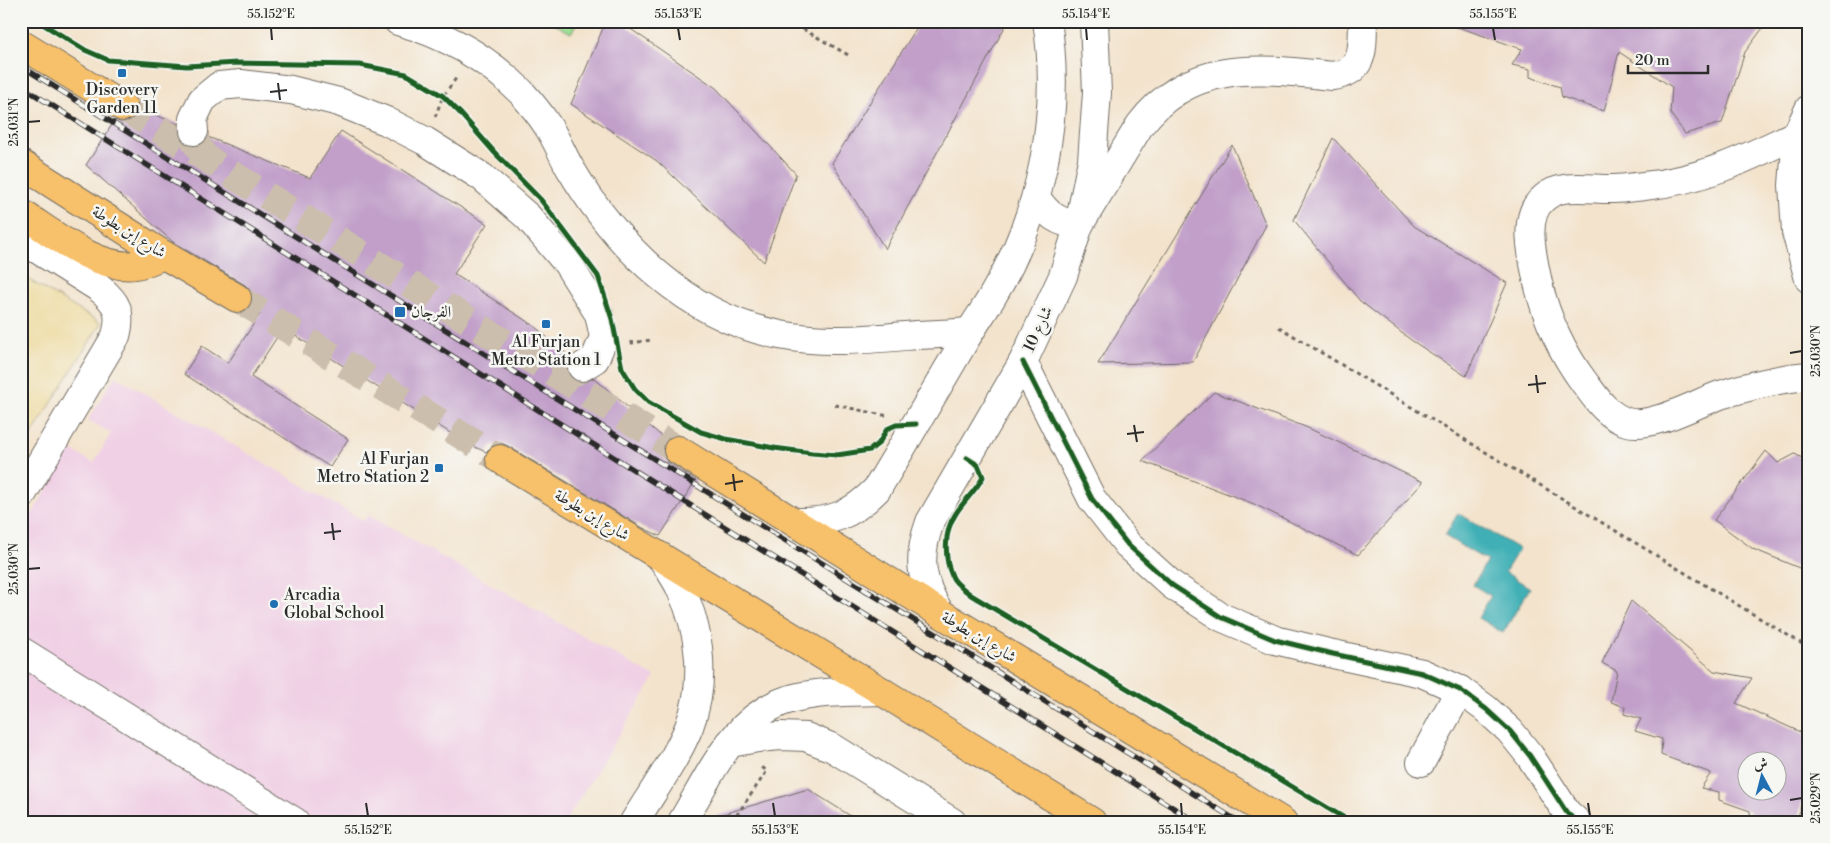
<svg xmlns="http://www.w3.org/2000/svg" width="1830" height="843" viewBox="0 0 1830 843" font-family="'Libre Bodoni',Amiri,serif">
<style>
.built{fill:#f0d0e5}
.green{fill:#9cdf96;stroke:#648560}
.sand{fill:#eeda9e;stroke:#8c8264}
.water{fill:#3fb0b6;stroke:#356e70}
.building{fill:#c19fc9;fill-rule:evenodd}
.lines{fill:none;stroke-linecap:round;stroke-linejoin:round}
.minor-tunnel{stroke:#cbbeac;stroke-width:28;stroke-dasharray:28 14;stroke-linecap:butt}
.major-tunnel{stroke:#cbbeac;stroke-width:28;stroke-dasharray:28 14;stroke-linecap:butt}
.minor-casing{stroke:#716b63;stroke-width:30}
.major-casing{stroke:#716b63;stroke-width:30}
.path{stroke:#716b63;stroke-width:3;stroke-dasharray:4 4;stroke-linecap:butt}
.minor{stroke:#fff;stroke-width:28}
.major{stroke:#f7c06b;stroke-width:28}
.rail-casing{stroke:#2b2b2b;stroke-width:5.5}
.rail{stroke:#f6f6f2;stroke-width:4;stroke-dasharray:11;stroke-linecap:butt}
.cycleway-casing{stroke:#f6f6f2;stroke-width:8}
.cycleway{stroke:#1b5e20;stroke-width:5}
.ticks{fill:none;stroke:#2b2b2b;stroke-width:2}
.poi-dot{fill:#1f6fb2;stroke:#f6f6f2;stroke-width:2}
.labels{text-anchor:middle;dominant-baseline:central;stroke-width:5;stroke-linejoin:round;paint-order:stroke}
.poi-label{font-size:16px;fill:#2b2b2b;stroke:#f6f6f2}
.street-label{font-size:16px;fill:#2b2b2b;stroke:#f6f6f2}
.neatline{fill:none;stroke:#2b2b2b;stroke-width:2}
.ticks-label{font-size:12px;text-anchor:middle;fill:#2b2b2b}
</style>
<rect width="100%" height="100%" fill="#f6f6f2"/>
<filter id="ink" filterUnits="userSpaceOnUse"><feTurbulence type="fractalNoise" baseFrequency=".02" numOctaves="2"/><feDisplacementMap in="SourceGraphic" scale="10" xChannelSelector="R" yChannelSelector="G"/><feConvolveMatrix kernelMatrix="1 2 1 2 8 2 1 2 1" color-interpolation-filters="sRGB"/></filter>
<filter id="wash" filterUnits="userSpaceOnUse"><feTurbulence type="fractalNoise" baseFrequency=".0096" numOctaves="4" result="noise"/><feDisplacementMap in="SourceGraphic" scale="20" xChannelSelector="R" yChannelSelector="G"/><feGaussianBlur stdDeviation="1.12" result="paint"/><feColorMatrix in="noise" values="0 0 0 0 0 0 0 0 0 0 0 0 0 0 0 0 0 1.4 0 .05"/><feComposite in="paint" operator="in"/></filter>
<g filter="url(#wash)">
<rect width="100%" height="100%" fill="#f3e3cc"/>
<path class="built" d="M115,376L364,521L368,515L655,677L565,822H21V532L71,450L94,463L111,433L88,420Z"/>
<path class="green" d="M549,21H578L571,33Z"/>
<path class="sand" d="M21,275L101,323L21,452Z"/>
<path class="water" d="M1458,513L1519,549L1505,572L1530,588L1503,633L1478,618L1491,596L1473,585L1487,561L1445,536Z"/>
<g id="blocks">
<g class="building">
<path d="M606,21H619L716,88L796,174L764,262L657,161L571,104Z"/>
<path d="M921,21H1008L885,249L832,163Z"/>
<path d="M1452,21H1768L1745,52L1722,123L1685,134L1670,113L1672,87L1619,52L1604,111L1562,97L1560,87L1530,77V69L1512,65L1522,49L1452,25Z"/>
<path d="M138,108L178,124L181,139L188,145L195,147L202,144L208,137L310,178L341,131L487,224L454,274L534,326L570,357L566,367L569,376L575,381L582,383L594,378L666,440L662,450L664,458L669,463L696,480L660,536L643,528L508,446L501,443L493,445L486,452L468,444L283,328L251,377L348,439L330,467L184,374L202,346L228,363L260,314L249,307L253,298L251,291L245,285L173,242L86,165L115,120L122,123L130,121L136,116Z"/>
<path d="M1333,138L1414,226L1507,283L1466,376L1411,340L1360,301L1294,220Z"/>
<path d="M1232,145L1266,225L1193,362L1098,364Z"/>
<path d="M1214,392L1308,428L1423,482L1358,555L1254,504L1142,461Z"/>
<path d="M1766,451L1778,463L1795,454L1809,462V572L1753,549L1714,520Z"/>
<path d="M1631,601L1714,671L1752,678L1736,703L1809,736V772L1797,822H1751L1750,811L1719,800V792L1701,788L1711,773L1661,755L1662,739L1635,731L1641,719L1624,714L1625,707L1611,702L1617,671L1602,663ZM1748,760H1778V790H1748Z"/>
<path d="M808,789L860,822H717L716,816Z"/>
</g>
</g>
</g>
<g filter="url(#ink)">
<use href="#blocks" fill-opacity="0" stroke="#716b63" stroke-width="1"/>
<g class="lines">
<g class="minor-tunnel">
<path d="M194,131L195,141L206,159"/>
<path d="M551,372H575L582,367"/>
</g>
<g class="major-tunnel">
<path d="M123,107L678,450"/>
<path d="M237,298L500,459"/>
</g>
<g class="minor-casing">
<g id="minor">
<path d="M398,21C444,34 487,58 521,92C530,102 540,114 547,125C556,138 562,154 570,168C617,247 687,317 780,335C826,344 870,339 916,335C934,334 951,334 969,332"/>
<path d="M1809,109L1797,134L1793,185L1796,232L1809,279"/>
<path d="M194,131L193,119L202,100L219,86L241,84L291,90L339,102L386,121L425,141L482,177L528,217L567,263L599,314L604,337L595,359L582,367"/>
<path d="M1797,134C1745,159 1702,180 1644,186C1634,187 1624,189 1614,189C1592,190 1562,182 1544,198C1521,216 1533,258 1538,283C1546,318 1563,354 1584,382C1596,398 1607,416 1627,422C1651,429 1697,403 1720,395C1749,386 1779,378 1809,376"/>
<path d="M1036,197C1047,215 1059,223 1079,225L1140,125C1190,59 1258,68 1332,76C1366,72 1362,48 1363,21"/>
<path d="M21,239L99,288C118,303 122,313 116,336L21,496"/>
<path d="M1023,362L1092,499L1128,545L1172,585L1221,617L1275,640L1333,654L1422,673L1460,690L1486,709L1510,731L1530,756L1567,813L1577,822"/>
<path d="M794,522C831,523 852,515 877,489C906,441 934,393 962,345C971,329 982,314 992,297C1041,216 1062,115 1047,21"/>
<path d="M940,613C920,581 917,558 930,522L1023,362L1063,276L1079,225L1092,160L1097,93L1094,21"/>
<path d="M21,651L295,822"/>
<path d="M730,743L758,738L781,736L806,737L833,748L952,822"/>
<path d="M1421,762L1460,690"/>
<path d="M634,822C653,791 675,761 689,727C706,683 701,631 681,590C676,578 668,568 661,557"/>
<path d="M682,822C710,775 736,712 794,698C823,691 852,692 881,691"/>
</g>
</g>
<g class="major-casing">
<g id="major">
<path d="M21,44L123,107"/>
<path d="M21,164L164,255L237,298"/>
<path d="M21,213C53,233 97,270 135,265C145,264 155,258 164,255"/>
<path d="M678,450L940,613L1283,822"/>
<path d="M500,459L881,691L1092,822"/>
</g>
</g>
<g class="path">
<path d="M789,21L850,56"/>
<path d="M435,117L443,96L457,77"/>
<path d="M1279,327L1809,648"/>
<path d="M632,341V343L651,340"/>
<path d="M835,405L888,416"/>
<path d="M732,822L767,771L759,765"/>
</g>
<use href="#minor" class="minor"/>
<use href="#major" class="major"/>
<g class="rail-casing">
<g id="rail">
<path d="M21,66L1239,822"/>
<path d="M21,86L1196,822"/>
</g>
</g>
<use href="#rail" class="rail"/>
<g class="cycleway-casing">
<g id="cycleway">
<path d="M38,21L85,50L108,60L187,66L237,63L360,65L406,74L443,96L460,113L495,153L541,200L598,276L612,319L622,368L635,389L648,402L701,432L726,439L774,448L812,453L837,455L870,450L879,443L887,429L896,425L916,424"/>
<path d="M1023,362L1092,499L1128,545L1172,585L1221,617L1275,640L1333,654L1422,673L1460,690L1486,709L1510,731L1530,756L1567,813L1577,822"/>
<path d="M967,458L978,465L983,477C976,491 963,501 955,515C944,531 944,558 952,576C954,583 965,590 971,595L1351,822"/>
</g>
</g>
<use href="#cycleway" class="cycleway"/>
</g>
</g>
<path class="ticks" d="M271,28L272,40M678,28L680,40M1086,28L1087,40M1493,28L1495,40M278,83L280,100M270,92L287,90M28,122L40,121M1790,353L1802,351M1536,375L1538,393M1528,385L1546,383M1134,425L1137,442M1127,434L1144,432M733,474L735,491M725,484L743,481M332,523L334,540M324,533L341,531M28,569L40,568M1790,800L1802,798M366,803L368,816M773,803L775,816M1181,803L1182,816M1588,803L1590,816"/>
<g class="poi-dot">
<rect x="117" y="68" width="10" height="10" rx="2.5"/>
<rect x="394" y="306" width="12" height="12" rx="2.5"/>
<rect x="541" y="319" width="10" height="10" rx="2.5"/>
<rect x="434" y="463" width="10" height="10" rx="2.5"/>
<circle cx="274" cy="604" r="5"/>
</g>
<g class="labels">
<g class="poi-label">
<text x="122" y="90">Discovery<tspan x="122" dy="18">Garden 11</tspan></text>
<text x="411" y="312" text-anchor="start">الفرجان</text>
<text x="546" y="342">Al Furjan<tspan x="546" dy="18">Metro Station 1</tspan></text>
<text x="429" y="459" text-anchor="end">Al Furjan<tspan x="429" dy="18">Metro Station 2</tspan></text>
<text x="284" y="595" text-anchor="start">Arcadia<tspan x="284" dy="18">Global School</tspan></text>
</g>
<g class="street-label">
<text transform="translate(129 232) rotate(32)">شارع إبن بطوطة</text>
<text transform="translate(1038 329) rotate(-65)">شارع 10</text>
<text transform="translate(592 515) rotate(31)">شارع إبن بطوطة</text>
<text transform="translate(979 637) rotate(31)">شارع إبن بطوطة</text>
</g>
</g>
<rect width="1830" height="843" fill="none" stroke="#f6f6f2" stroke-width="55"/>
<g transform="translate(1762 776) rotate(353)"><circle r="24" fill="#f6f6f2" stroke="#a5a5a2"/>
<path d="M0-4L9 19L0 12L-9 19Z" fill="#1f6fb2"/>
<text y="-8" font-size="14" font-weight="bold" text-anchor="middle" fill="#2b2b2b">ش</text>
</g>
<path d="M1628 65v8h80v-8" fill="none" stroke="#2b2b2b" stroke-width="2.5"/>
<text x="1635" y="65" font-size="15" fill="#2b2b2b" stroke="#f6f6f2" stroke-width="4" paint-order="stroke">20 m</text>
<rect x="28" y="28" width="1774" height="788" class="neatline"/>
<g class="ticks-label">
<text x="271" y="18">55.152°E</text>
<text x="678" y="18">55.153°E</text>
<text x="1086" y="18">55.154°E</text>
<text x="1493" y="18">55.155°E</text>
<text transform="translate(14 122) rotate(-90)" y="4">25.031°N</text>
<text transform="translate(1816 351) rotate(-90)" y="4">25.030°N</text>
<text transform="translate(14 569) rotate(-90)" y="4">25.030°N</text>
<text transform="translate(1816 798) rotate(-90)" y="4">25.029°N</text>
<text x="368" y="834">55.152°E</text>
<text x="775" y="834">55.153°E</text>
<text x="1182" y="834">55.154°E</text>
<text x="1590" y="834">55.155°E</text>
</g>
</svg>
